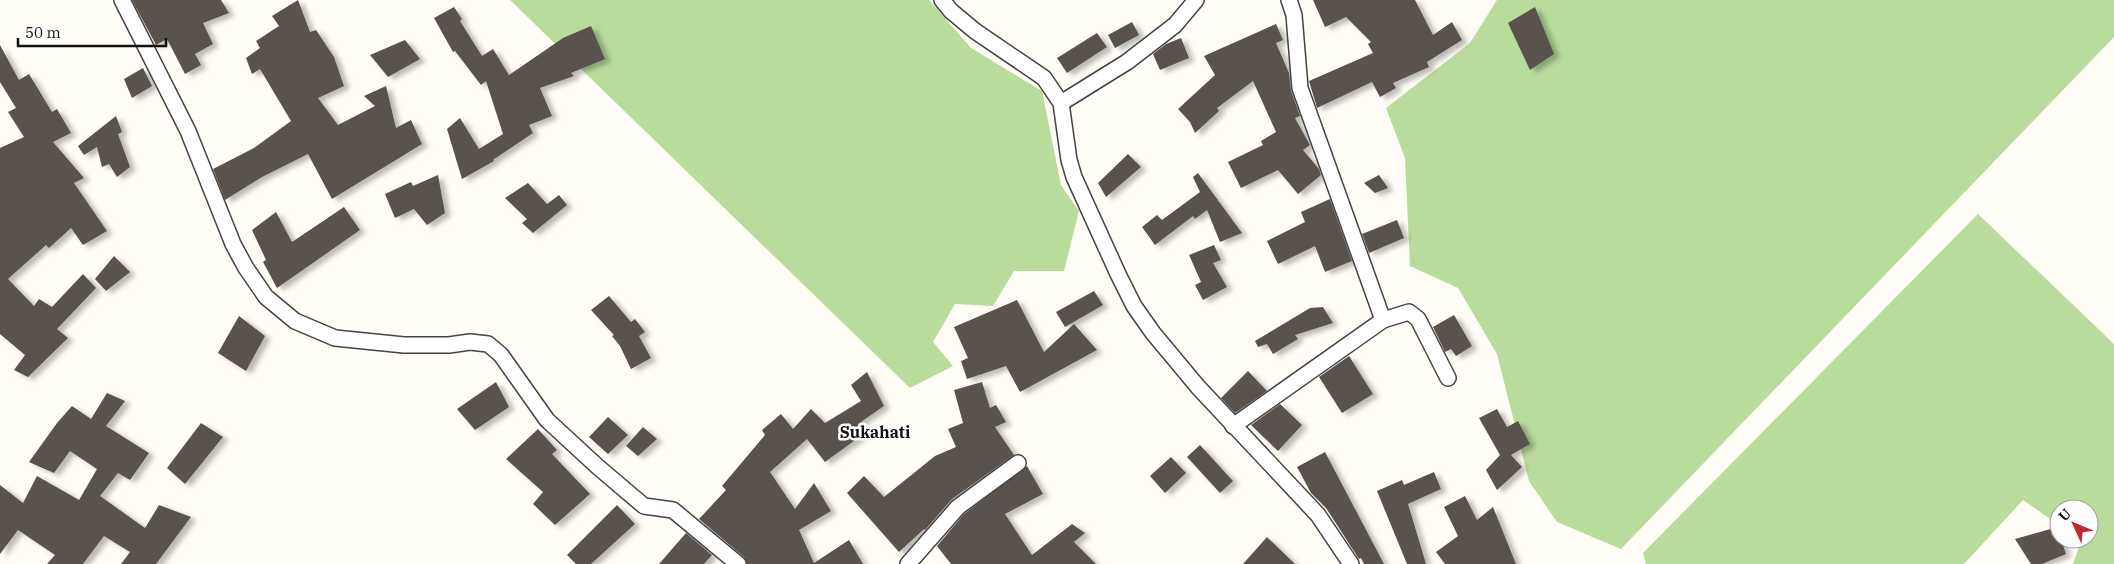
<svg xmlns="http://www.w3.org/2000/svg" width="2114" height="564" viewBox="0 0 2114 564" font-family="'IBM Plex Serif',serif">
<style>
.forest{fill:#b9dc9c}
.building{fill:#5a524d;filter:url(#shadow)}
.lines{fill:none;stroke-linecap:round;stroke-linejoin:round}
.minor-casing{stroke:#444;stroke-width:18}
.minor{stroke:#fff;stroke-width:15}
.labels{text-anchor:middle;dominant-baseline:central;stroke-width:5;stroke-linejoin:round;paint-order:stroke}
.quarter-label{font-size:16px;font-weight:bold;fill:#111;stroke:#fff}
</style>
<defs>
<filter id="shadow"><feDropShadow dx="5.5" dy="3" stdDeviation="2.5" flood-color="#0004"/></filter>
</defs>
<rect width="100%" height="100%" fill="#fffdf5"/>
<g class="forest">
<path d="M510,0H929L971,48L1042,91L1061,185L1079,211L1064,271H1014L993,306L955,304L933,342L953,366L910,388Z"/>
<path d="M1497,0H2114V37L1621,549L1557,522L1529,481L1497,354L1458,288L1410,266L1405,158L1386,108L1470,43Z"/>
<path d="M1978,214L2114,344V564H2073L2081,541L2079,539H2089V509H2059V525L2023,500L1964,564H1646L1643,553Z"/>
</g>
<g class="building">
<path d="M132,0H221L229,13L203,23L213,44L195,54L201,65L185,74L167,39L156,45Z"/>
<path d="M298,0L310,32L316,30L334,57L344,86L318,98L338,125L375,106L364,96L386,86L396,128L411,120L422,144L332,199L308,154L262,177L225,200L213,169L254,148L291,121L260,69L252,74L246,58L260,48L256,41L279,26L272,16Z"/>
<path d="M1313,0H1415L1433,35L1452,22L1462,40L1427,62L1429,67L1393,83L1396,88L1380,97L1372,82L1317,108L1309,81L1373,53L1368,44L1371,42L1346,17L1325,27Z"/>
<path d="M454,7L462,19L460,21L482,56L493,49L509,75L563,38L591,26L605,59L571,73L574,76L540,88L552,116L529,125L533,133L493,160L494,161L462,179L447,129L460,118L479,149L503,134L486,81L481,85L455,51L453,52L434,18Z"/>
<path d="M1535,7L1554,54L1530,70L1508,23Z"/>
<path d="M1132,22L1139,35L1115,48L1108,35Z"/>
<path d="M1276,24L1283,40L1276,43L1289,73L1291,91L1300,116L1295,118L1310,145L1303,150L1319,169L1321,175L1298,194L1278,170L1241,188L1228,162L1263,145L1261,141L1276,132L1253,81L1217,108L1219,111L1195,133L1190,122L1178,109L1215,75L1204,56Z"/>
<path d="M1097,33L1107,47L1067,73L1057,58Z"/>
<path d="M1181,38L1189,58L1160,70L1153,54L1166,44Z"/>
<path d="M405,40L420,59L388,77L370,55Z"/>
<path d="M0,45L19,80L29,74L52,112L57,109L71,133L53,142L84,178L74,183L107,231L83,245L71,228L49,248L46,245L8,279L34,306L39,299L52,307L83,274L96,288L57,329L68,338L28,377L14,370L25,355L0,334V148L24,137L8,112L16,108L0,82Z"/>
<path d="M143,68L152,86L132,98L124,79Z"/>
<path d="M116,116L122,132L118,134L130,167L117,177L109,164L102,167L97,147L84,155L78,146Z"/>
<path d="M1128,154L1141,167L1106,197L1098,183Z"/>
<path d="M1198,173L1242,233L1220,242L1207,210L1195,219L1193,216L1155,245L1142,227L1157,215L1162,220L1200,192L1193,177Z"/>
<path d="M438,175L445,213L427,225L414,209L395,218L385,194L411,182L413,186Z"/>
<path d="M1379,175L1388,188L1375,193L1364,183Z"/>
<path d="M528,183L547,204L559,195L567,205L533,233L522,223L527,219L505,198Z"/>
<path d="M1330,199L1352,261L1325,272L1315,246L1278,264L1267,241L1305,222L1301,212Z"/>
<path d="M344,207L360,230L277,288L263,262L266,260L252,230L276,212L292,242Z"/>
<path d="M1397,220L1404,238L1369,253L1362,234Z"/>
<path d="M1214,245L1221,260L1213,263L1227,287L1203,300L1195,285L1201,282L1189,255Z"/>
<path d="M114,256L130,272L106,291L95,279Z"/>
<path d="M1094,291L1103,305L1065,327L1056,312Z"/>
<path d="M609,296L631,322L635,319L645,332L639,336L651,358L631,369L620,346L612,336L614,335L591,310Z"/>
<path d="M1017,300L1044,352L1074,324L1097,350L1020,392L1006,366L967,379L961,361L968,358L954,327Z"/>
<path d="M1323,307L1333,323L1295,335L1298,339L1273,354L1267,344L1258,347L1255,341L1310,308Z"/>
<path d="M1454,315L1472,346L1456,356L1451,349L1445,352L1433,327Z"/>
<path d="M239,316L265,336L246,371L218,353Z"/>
<path d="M1349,356L1373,394L1342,413L1319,377Z"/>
<path d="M1248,371L1267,391L1235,413L1221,398Z"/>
<path d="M867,372L884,406L858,424L865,433L825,462L807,439L770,472L795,509L814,483L831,511L799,530L814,563L849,540L863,564H747L744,557L699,519L726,490L722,486L765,435L762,430L781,414L793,429L811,409L825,423L861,401L851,385Z"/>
<path d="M496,382L509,407L475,430L457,409Z"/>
<path d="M982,382L990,408L996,405L1006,422L995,427L1014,455L952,499L925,530L924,529L899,552L847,493L864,476L884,497L935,456L956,447L948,429L963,423L954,390Z"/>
<path d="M107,393L125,401L106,426L149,453L130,480L118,473L100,496L145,528L159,505L191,517L156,564H121L130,552L104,536L83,564H47L55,555L18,530L0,554V485L23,503L37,476L79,500L97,469L70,451L54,473L29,462L57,423L72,406L91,419Z"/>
<path d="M1280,404L1302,425L1278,451L1251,425Z"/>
<path d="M1497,409L1507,427L1518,421L1530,444L1511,455L1522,467L1497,490L1486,470L1500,455L1479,418Z"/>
<path d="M608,417L628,435L608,454L589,437Z"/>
<path d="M201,423L223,437L185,484L167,468Z"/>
<path d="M643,427L657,439L638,456L626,446Z"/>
<path d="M538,429L557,450L552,454L590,494L555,525L533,504L543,492L506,459Z"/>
<path d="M1200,445L1233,481L1220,493L1187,457Z"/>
<path d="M1325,452L1384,564H1364L1361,558L1359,559L1326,508L1311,493L1297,467Z"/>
<path d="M1171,457L1186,473L1165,493L1150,476Z"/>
<path d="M1027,466L1043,494L1005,514L1032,555L1072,524L1085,533L1074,542L1096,564H951L937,546L964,514Z"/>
<path d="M1434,472L1441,489L1408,504L1426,564H1407L1377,491L1402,480L1404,485Z"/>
<path d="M1465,496L1477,520L1493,507L1516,564H1445L1436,552L1458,536L1444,507Z"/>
<path d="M617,505L635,524L591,564H576L567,555Z"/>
<path d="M2054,528L2059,534V539H2061L2066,554L2042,564H2031L2015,539Z"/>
<path d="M686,533L712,555L704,564H659Z"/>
<path d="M1267,537L1295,564H1243Z"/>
</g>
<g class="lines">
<g class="minor-casing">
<g id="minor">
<path d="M122,0L188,131L233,244L246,268L266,297L295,321L335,338L404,345H449L470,342L488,344L501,355L547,420L598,467L644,506L673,510L738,564"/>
<path d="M942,0L951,11L975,31L1044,78L1061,103L1069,160L1074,177L1118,274L1134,306L1153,333L1198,387L1318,515L1351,564"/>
<path d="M1289,0L1294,15L1300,88L1383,320"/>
<path d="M1061,103L1127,62L1175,25L1196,0"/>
<path d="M1233,426L1383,320L1409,312L1418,319L1448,378"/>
<path d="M908,564L958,507L1018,463"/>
</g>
</g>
<use href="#minor" class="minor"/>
</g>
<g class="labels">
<g class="quarter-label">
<text x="875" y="432">Sukahati</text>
</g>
</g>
<g transform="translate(2074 524) rotate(314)"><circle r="24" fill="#ffffff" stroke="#a0a0a0"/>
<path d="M0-4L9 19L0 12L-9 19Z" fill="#c4262e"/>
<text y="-8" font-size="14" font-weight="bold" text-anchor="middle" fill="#111111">U</text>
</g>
<path d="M18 38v8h148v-8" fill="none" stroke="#111111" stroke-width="2.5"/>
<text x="25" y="38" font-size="15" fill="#111111" stroke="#ffffff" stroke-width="4" paint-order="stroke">50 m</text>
</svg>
